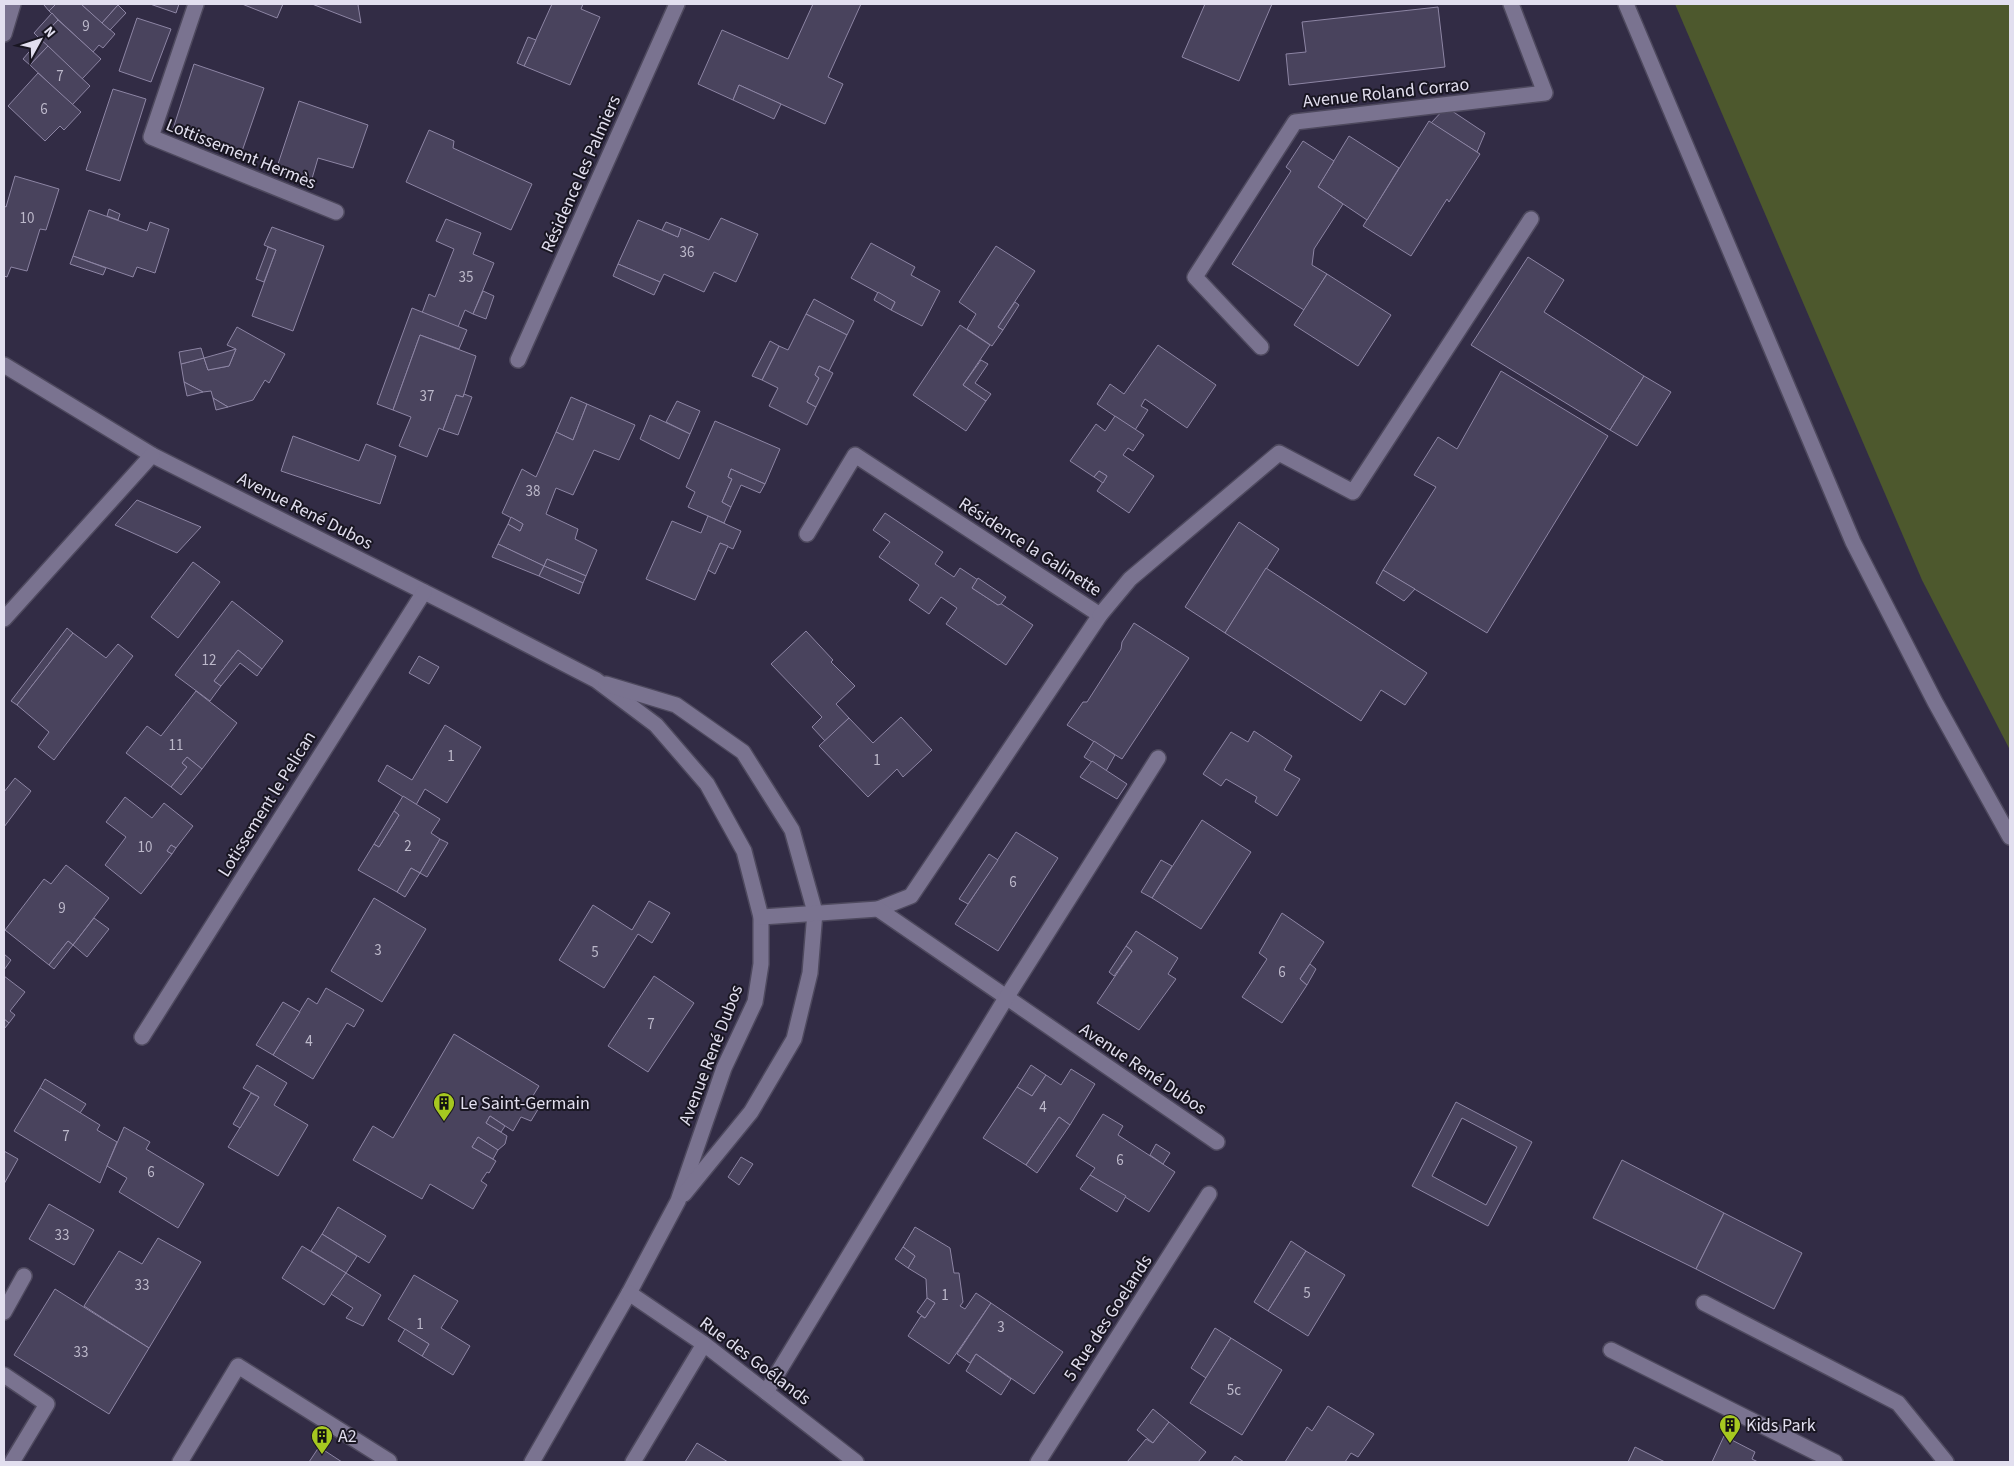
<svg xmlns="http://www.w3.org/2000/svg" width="2014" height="1466" viewBox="0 0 2014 1466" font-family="'Source Sans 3',sans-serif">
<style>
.green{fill:#4d582d}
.building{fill:#49435d;stroke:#8d85a4;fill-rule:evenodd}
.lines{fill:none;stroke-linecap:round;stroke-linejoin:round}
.minor-casing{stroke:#4e495e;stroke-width:18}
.minor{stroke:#7a7390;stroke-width:15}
.labels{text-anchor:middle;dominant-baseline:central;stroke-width:4;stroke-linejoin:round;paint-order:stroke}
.number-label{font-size:15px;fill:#bcb8ca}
.street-label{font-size:18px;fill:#e2dfef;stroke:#191622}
.poi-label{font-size:18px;fill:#e2dfef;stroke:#191622;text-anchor:start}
</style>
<rect width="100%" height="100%" fill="#322c45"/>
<path class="green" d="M1675,4H2010V750L1922,580Z"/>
<g class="building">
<path d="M45,4H56L49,11L44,5Z"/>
<path d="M56,4H81L115,34L103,48L99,45L93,52L49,11Z"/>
<path d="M81,4H117L118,5L102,23Z"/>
<path d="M150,4H179L176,13Z"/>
<path d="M242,4H283L277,18Z"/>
<path d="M312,4H360L358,5L361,23Z"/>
<path d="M552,4H583L581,9L600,17L570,85L524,66Z"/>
<path d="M813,4H861L828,77L843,84L825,124L739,85L733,100L698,84L722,30L788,59Z"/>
<path d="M1205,4H1272L1239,81L1182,57Z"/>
<path d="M118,5L126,13L110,30L102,23Z"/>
<path d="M1438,7L1445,67L1289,85L1286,54L1306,52L1302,22Z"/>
<path d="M52,13L58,20L40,39L34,33Z"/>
<path d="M137,18L171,29L151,82L119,71Z"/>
<path d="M58,20L101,59L82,79L40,39Z"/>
<path d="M528,37L536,40L524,66L517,63Z"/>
<path d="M40,39L48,46L30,65L23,59Z"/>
<path d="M48,46L90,86L72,105L30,65Z"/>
<path d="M194,64L264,88L240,157L172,132Z"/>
<path d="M38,73L81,112L64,130L60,126L45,141L8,106Z"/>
<path d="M739,85L781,104L774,119L733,100Z"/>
<path d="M113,89L146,99L120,181L86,170Z"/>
<path d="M299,101L368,125L353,168L318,158L311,182L276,170Z"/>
<path d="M1446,107L1485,133L1477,152L1431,123Z"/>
<path d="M1429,121L1480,154L1449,202L1447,199L1411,256L1363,226Z"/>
<path d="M429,130L454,141L453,148L532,184L511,230L406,182Z"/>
<path d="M1349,136L1399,168L1367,220L1318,187Z"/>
<path d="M1303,141L1334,161L1318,187L1343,204L1314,249L1312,265L1327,274L1304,310L1232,264L1291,171L1286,167Z"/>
<path d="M15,176L59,189L46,230L40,229L27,271L11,267L7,277L4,276V206L6,207Z"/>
<path d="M109,209L120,214L118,220L107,216Z"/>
<path d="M89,210L147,231L150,222L169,229L155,273L137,267L133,277L73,256Z"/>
<path d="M721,218L758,234L736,282L714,272L704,292L664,274L660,282L618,264L638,220L678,237L681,228L709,240Z"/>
<path d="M446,219L481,233L473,254L494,263L473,314L465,310L458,327L422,313L429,294L435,297L454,249L436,241Z"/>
<path d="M666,222L681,228L678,237L662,230Z"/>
<path d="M272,227L324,246L293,331L252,316L276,250L264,245Z"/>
<path d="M871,243L915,267L911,275L940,291L922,326L891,310L895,302L851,278Z"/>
<path d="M996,246L1035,271L998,327L1003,330L992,346L967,329L976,314L959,302Z"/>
<path d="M268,247L276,250L264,282L256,279Z"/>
<path d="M73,256L106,268L103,275L70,264Z"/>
<path d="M1528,257L1564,280L1544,312L1644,376L1610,430L1471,345Z"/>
<path d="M618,264L660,282L654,295L613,276Z"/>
<path d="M1327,274L1391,315L1358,366L1294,325Z"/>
<path d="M483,291L494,296L486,319L473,314Z"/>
<path d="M878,292L895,302L891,310L874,300Z"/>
<path d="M814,299L854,321L847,335L806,314Z"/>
<path d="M1015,302L1019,305L1003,330L998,327Z"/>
<path d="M412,308L467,330L459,349L420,335L393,410L377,404Z"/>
<path d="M806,314L847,335L829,371L819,366L815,375L819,378L807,402L816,407L807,425L769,406L778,388L762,380L779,346L788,350Z"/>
<path d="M960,325L990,345L963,385L986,401L966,431L913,395Z"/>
<path d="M237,327L285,354L269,383L265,380L253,400L228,407L213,398L211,391L203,392L184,382L181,364L204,358L208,370L229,366L236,349L227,345Z"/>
<path d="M420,335L476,356L463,397L456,395L443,430L439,428L427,457L399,446L411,417L393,410Z"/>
<path d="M770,341L779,346L762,380L752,376Z"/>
<path d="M1158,345L1216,385L1187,428L1145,399L1141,406L1148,410L1135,430L1097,404L1110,384L1124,394Z"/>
<path d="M201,348L204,358L181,364L179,352Z"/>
<path d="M236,349L229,366L208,370L204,358Z"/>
<path d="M981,360L988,364L975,383L991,394L986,401L963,385Z"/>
<path d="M819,366L833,373L816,407L807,402L819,378L815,375Z"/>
<path d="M1501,371L1608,436L1487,633L1383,570L1436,487L1414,475L1438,437L1457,449Z"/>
<path d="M1644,376L1671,392L1637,446L1610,430Z"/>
<path d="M184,382L203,392L187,396Z"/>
<path d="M464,394L472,397L458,435L443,430L456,395L463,397Z"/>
<path d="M571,397L587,404L573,440L556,432Z"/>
<path d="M213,398L228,407L216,410Z"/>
<path d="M677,401L700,411L690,434L666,422Z"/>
<path d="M587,404L635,425L619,460L594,450L573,495L556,488L546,514L578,529L575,539L597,550L586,576L547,559L544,566L498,544L508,524L520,531L523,524L502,513L522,469L536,477L556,432L573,440Z"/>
<path d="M650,415L690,434L679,459L640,439Z"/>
<path d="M1115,416L1144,435L1133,451L1128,448L1123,455L1154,476L1129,513L1097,491L1107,476L1099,471L1094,477L1070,461L1096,424L1105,431Z"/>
<path d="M715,421L780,449L765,484L731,469L728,477L732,479L722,502L731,507L724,523L688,507L695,492L686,487Z"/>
<path d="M293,436L359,461L366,444L396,456L380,504L281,471Z"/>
<path d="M731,469L765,484L760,493L741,485L731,507L722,502L732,479L728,477Z"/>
<path d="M1099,471L1107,476L1103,483L1094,477Z"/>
<path d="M137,500L201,527L177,553L115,525Z"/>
<path d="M885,513L943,552L935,564L954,577L960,568L978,580L972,588L998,605L1000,603L1033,625L1006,665L946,624L957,608L941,597L929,614L909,600L919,585L879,557L890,542L873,530Z"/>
<path d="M708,516L741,531L733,549L720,543L695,600L646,579L672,521L701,533Z"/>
<path d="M511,517L523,524L520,531L508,524Z"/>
<path d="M1239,522L1279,549L1225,633L1185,607Z"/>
<path d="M720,543L728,546L715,574L708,570Z"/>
<path d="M498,544L544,566L539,576L492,557Z"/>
<path d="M547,559L586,576L583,583L544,566Z"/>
<path d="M193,562L220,582L178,638L151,617Z"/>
<path d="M544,566L583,583L579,594L539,576Z"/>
<path d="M1266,568L1427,673L1405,705L1381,690L1361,721L1225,633Z"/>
<path d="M1383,570L1415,589L1404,601L1376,583Z"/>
<path d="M978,578L1006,597L1001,604L998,605L972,588Z"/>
<path d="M232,601L283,641L262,669L238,650L214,681L221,686L210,701L175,675Z"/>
<path d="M1134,623L1189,658L1122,759L1067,725L1083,702H1087L1121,649L1122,642Z"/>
<path d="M67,628L73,633L17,705L11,701Z"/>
<path d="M806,631L833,660L831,662L855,686L836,704L849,718L825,741L812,727L822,717L771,664Z"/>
<path d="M73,633L106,658L118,644L133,656L54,760L38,747L49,732L17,705Z"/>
<path d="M238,650L262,669L257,676L240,663L221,686L214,681Z"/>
<path d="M419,656L439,667L429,684L409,673Z"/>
<path d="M196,691L237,723L202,769L187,757L182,763L187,767L171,787L126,753L147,726L161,736Z"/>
<path d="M901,717L932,750L903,777L897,769L868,797L819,746L849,718L873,743Z"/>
<path d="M445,725L481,747L447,803L425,789L416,805L378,781L387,765L412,780Z"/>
<path d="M1254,731L1292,756L1284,770L1300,779L1277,816L1255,802L1257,797L1226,779L1221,786L1203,774L1231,732L1248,742Z"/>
<path d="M1094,741L1115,755L1106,771L1084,757Z"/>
<path d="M187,757L202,769L181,795L171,787L187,767L182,763Z"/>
<path d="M1092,761L1127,784L1117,799L1080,777Z"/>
<path d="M15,778L31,791L4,827V792Z"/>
<path d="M403,796L440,819L431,833L440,839L420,873L411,868L397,892L358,870L374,844L379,847L399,815L394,811Z"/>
<path d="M125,797L152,818L164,803L193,826L176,848L171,845L167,851L172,854L141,894L105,865L126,837L106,822Z"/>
<path d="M394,811L399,815L379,847L374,844Z"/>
<path d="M1202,820L1251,852L1201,929L1152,898Z"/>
<path d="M1016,832L1058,858L998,951L955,924Z"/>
<path d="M440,839L448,843L427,877L420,873Z"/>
<path d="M171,845L176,848L172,854L167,851Z"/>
<path d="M989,854L998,860L968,904L959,899Z"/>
<path d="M1161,860L1172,866L1152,898L1141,892Z"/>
<path d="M66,865L109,898L73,945L68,941L49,965L5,930L44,879L51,884Z"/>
<path d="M411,868L420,873L405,897L397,892Z"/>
<path d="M374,898L426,929L382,1002L331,971Z"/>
<path d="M649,901L670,913L652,943L638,934L604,988L559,960L593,905L632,930Z"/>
<path d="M1282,913L1324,942L1300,979L1307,985L1282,1023L1242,997L1267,959L1259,953Z"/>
<path d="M94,918L109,929L87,957L73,945Z"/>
<path d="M1136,931L1178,958L1168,974L1176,979L1139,1030L1097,1003L1132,951L1126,946Z"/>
<path d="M68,941L73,945L54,969L49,965Z"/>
<path d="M1126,946L1132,951L1114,976L1109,972Z"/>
<path d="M4,954L11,960L4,970Z"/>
<path d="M1310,964L1316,969L1307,985L1300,979Z"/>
<path d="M4,976L25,992L10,1011L15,1015L9,1023L4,1019Z"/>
<path d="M654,976L694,1003L648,1072L608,1046Z"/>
<path d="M326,988L364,1010L354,1027L347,1023L313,1079L273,1055L308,998L317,1004Z"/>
<path d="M283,1002L300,1012L273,1055L256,1045Z"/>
<path d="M4,1019L9,1023L4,1029Z"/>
<path d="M454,1034L539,1086L531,1099L540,1106L531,1121L521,1117L513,1131L490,1116L486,1123L507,1136L505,1144L498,1150L478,1137L472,1147L496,1161L489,1173L487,1172L481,1181L487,1185L473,1209L430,1184L422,1199L353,1160L373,1126L393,1138Z"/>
<path d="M257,1065L287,1083L274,1105L308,1125L278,1176L228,1147L259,1097L243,1088Z"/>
<path d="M1031,1065L1046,1075L1032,1096L1017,1087Z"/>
<path d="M1071,1069L1095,1084L1070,1125L1059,1117L1026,1165L983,1138L1017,1087L1032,1096L1046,1075L1061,1085Z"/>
<path d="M45,1079L86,1104L80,1113L40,1088Z"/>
<path d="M40,1088L100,1125L97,1130L117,1142L100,1183L14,1131Z"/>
<path d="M251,1093L259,1097L240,1128L233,1124Z"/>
<path d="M1456,1102L1532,1142L1488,1226L1412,1186ZM1462,1118L1517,1147L1486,1205L1432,1176Z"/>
<path d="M1103,1114L1123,1126L1118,1135L1175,1172L1149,1212L1090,1175L1095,1168L1076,1156Z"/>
<path d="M490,1116L505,1126L501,1132L486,1123Z"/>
<path d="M1059,1117L1070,1125L1037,1173L1026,1165Z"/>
<path d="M124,1127L150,1142L146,1149L204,1184L178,1228L119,1192L127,1178L107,1166Z"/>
<path d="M478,1137L498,1150L493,1159L472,1147Z"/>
<path d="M1156,1144L1170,1153L1163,1164L1150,1155Z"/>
<path d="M4,1151L18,1159L4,1184Z"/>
<path d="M741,1157L753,1164L739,1185L728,1177Z"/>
<path d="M1622,1160L1724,1213L1696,1269L1593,1218Z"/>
<path d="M1090,1175L1126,1196L1117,1212L1080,1189Z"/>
<path d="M49,1204L94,1230L74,1265L29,1239Z"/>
<path d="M338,1207L386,1236L369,1263L322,1234Z"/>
<path d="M1724,1213L1802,1253L1774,1309L1696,1269Z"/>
<path d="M915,1227L950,1248L954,1273H959L963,1302L960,1306L965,1309L976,1293L991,1303L949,1364L908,1336L921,1316L925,1318L935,1303L927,1298L926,1279L908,1268L915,1256L903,1247Z"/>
<path d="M322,1234L357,1256L346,1273L311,1251Z"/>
<path d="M158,1238L201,1262L149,1348L84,1306L119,1251L142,1264Z"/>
<path d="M1291,1241L1306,1251L1268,1311L1254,1302Z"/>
<path d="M302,1246L346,1273L324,1305L282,1278Z"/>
<path d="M903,1247L915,1256L908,1268L895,1259Z"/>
<path d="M1306,1251L1345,1275L1308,1336L1268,1311Z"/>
<path d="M346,1273L381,1295L363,1326L346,1318L353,1308L331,1294Z"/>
<path d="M414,1275L458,1301L441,1328L470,1346L453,1375L422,1356L429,1344L388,1319Z"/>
<path d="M55,1289L149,1348L109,1414L14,1355Z"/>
<path d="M927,1298L935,1303L925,1318L917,1312Z"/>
<path d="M991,1303L1063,1352L1034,1394L976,1354L970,1363L957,1354Z"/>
<path d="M1215,1328L1231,1338L1206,1378L1191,1368Z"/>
<path d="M405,1329L429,1344L422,1356L398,1341Z"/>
<path d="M1231,1338L1282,1370L1242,1435L1190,1403Z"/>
<path d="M976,1354L1011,1379L1001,1395L966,1371Z"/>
<path d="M1328,1406L1374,1434L1358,1457L1351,1453L1345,1462H1285L1307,1427L1312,1431Z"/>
<path d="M1153,1409L1169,1422L1153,1443L1137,1430Z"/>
<path d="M1169,1422L1206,1452L1198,1462H1127L1146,1439L1153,1443Z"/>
<path d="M1724,1436L1755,1452L1752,1459L1758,1462H1712Z"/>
<path d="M697,1443L728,1462H685Z"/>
<path d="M319,1447L342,1462H309Z"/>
<path d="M1635,1447L1665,1462H1628Z"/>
<path d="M1235,1456L1244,1462H1231Z"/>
</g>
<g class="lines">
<g class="minor-casing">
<g id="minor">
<path d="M196,4L151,137L336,212"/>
<path d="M1626,4L1853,542L1935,702L2010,837"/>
<path d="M4,34L13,4"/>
<path d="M1261,347L1195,277L1295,122L1545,93L1511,4"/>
<path d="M518,360L677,4"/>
<path d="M4,365L152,455L472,616L596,680L656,725L707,784L744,851L761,917V964L755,1002L724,1068L678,1201L629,1293L532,1462"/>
<path d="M807,534L855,455L1100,615L911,896L878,909"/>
<path d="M1100,615L1130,579L1279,453L1353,492L1531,219"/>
<path d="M4,619L152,455"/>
<path d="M606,684L676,705L743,752L792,830L815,912L810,973L794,1039L751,1112L684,1194"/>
<path d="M761,917L878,909L1217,1142"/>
<path d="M142,1037L424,592"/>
<path d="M629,1293L704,1344L856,1462"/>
<path d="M1704,1303L1898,1403L1946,1462"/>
<path d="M4,1312L24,1276"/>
<path d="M1611,1350L1835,1462"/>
<path d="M4,1375L47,1404L12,1462"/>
<path d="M766,1392L1006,998L1158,758"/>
<path d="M180,1462L238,1366L389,1461"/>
<path d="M633,1462L704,1344"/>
<path d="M1038,1462L1209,1194"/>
</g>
</g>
<use href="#minor" class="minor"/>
</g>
<defs>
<g id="building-pin" transform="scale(1.125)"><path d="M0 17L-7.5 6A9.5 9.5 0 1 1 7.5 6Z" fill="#a6c820" stroke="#191622"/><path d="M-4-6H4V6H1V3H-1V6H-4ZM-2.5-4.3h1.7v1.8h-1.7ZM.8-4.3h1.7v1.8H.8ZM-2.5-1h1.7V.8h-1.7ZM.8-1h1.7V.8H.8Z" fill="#111"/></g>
</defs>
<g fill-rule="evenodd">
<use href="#building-pin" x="444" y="1103"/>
<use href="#building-pin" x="1730" y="1425"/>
<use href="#building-pin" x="322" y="1436"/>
</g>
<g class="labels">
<g class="number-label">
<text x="86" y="26">9</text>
<text x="60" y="76">7</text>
<text x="44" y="109">6</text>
<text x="27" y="218">10</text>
<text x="687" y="252">36</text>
<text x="466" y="277">35</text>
<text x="427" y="396">37</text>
<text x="533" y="491">38</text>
<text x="209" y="660">12</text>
<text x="176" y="745">11</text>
<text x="451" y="756">1</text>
<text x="877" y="760">1</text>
<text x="408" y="846">2</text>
<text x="145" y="847">10</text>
<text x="1013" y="882">6</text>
<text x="62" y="908">9</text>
<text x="378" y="950">3</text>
<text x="595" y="952">5</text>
<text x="1282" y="972">6</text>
<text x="651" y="1024">7</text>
<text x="309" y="1041">4</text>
<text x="1043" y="1107">4</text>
<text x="66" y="1136">7</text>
<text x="1120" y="1160">6</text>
<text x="151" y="1172">6</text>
<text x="62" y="1235">33</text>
<text x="142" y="1285">33</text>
<text x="1307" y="1293">5</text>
<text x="945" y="1295">1</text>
<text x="420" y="1324">1</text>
<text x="1001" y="1327">3</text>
<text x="81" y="1352">33</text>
<text x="1234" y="1390">5c</text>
</g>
<g class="street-label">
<text transform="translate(1386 93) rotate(-6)">Avenue Roland Corrao</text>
<text transform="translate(241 154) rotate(22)">Lottissement Hermès</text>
<text transform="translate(581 174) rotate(-66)">Résidence les Palmiers</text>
<text transform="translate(305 511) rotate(27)">Avenue René Dubos</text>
<text transform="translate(1030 547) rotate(33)">Résidence la Galinette</text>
<text transform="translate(267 804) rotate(-58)">Lotissement le Pelican</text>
<text transform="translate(711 1055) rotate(-69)">Avenue René Dubos</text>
<text transform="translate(1143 1069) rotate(34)">Avenue René Dubos</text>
<text transform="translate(1108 1318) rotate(-57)">5 Rue des Goelands</text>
<text transform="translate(755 1361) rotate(37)">Rue des Goélands</text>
</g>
<g class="poi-label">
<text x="460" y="1103">Le Saint-Germain</text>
<text x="1746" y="1425">Kids Park</text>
<text x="338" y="1436">A2</text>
</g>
</g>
<rect width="2014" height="1466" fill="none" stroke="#e2dfef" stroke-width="10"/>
<g transform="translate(40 40) rotate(50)" stroke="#191622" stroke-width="4" paint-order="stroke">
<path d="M0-4L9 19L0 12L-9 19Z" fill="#e2dfef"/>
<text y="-8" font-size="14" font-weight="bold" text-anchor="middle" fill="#e2dfef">N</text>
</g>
</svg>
